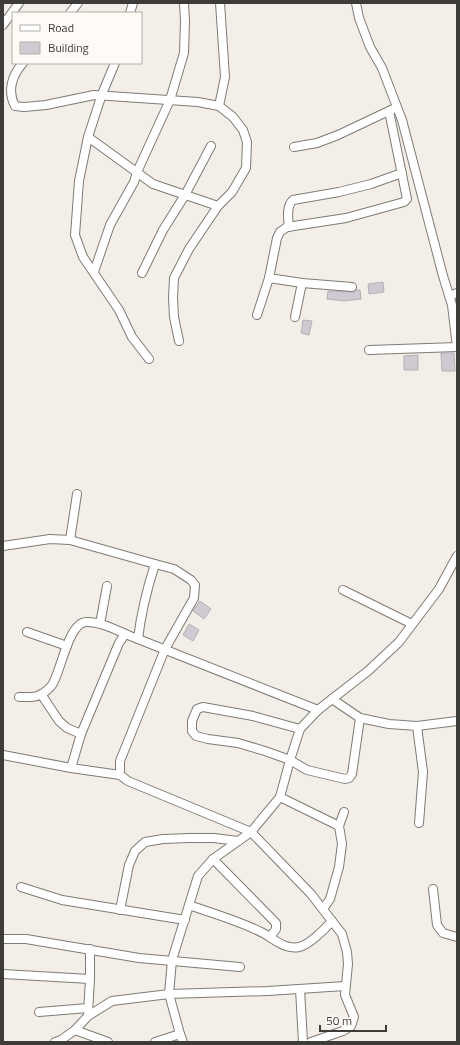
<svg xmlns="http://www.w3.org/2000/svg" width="460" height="1045" viewBox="0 0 460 1045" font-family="'Titillium Web',sans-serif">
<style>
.building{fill:#cfcad1;stroke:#b5b0b7}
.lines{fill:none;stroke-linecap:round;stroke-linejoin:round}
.minor-casing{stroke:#7f7b75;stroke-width:10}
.minor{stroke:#fff;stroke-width:8}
</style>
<rect width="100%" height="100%" fill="#f3eee7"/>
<g class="building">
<path d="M383,282L384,292L369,294L368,284Z"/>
<path d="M356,290H360L361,299L344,301L327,299L328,291L352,292Z"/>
<path d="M303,320L312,321L309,335L301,333Z"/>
<path d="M441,353H454L455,371H442Z"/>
<path d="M418,355V370H404V356Z"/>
<path d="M200,601L211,609L204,619L193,611Z"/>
<path d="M189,624L199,630L193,641L183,635Z"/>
</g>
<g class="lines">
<g class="minor-casing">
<g id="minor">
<path d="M356,3L359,18L370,47L382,68L402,120L443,276L452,305L457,347"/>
<path d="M70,13L78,3"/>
<path d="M130,13L133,3"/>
<path d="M3,25L19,3"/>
<path d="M23,63C12,75 7,91 15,106L24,107L46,105L94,95L198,102L219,106L233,117L243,130L247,142L246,168L232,192L218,206L189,249L174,278L173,298L174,317L179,341"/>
<path d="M115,63L102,94L88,137L79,181L75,235L83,257L119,310L132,337L149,359"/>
<path d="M219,106L225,77L220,3"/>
<path d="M88,137L153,184L218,206"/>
<path d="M294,147L317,143L338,135L393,109"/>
<path d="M289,227C288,219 286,206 293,200L339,192L371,184L402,173"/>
<path d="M94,272L110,225L134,182L137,172L170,100L184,53L185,21L184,3"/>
<path d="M142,273L163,230L185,195L211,146"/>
<path d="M269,278L302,283L352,287"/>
<path d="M449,296L457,293"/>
<path d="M257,315L269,278L277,238L280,232L287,227L346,218L404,202L407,199L389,111"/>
<path d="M295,317L302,283"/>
<path d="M369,350L457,347"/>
<path d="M70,540L77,494"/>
<path d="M3,546L50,539L70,540L155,564L174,569L191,580L195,585L194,598L165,649L120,761V775"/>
<path d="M343,590L412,624"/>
<path d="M100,624L107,586"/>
<path d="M27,632L67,646"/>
<path d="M125,634L119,643L81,734L71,768L120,775L128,781L251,832L311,894L342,934L347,952L348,964L345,995L354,1017L351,1026L343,1031L311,1042"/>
<path d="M138,639L318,710"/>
<path d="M41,694L59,721L67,728L81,734"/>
<path d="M19,697C27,697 34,698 40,695C44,693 50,688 52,685C61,672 68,623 86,622C102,621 123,634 138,639C141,613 147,589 155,564"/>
<path d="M332,699L360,718L389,724L417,726L457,721"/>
<path d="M417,726L423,772L419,823"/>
<path d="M300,729L253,716L203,707L197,709L192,721V731L196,736L208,739L238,743L265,751L290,760L307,770L345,779L349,778L352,774L360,718"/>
<path d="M3,755L71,768"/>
<path d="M280,797L339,826"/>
<path d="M213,859L276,923V929L270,937"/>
<path d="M21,887L62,900L185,920"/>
<path d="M433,889L437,925L443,933L457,937"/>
<path d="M189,905C214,914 240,921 263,933C274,939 285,950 299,947C309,945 325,929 332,921"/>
<path d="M323,909L330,899L339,867L342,844L339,826L344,812"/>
<path d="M120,910L129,865L135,851L145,842L163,839L189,838H214L238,841"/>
<path d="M3,939H26L139,958L240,967"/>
<path d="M3,974L90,979V949"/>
<path d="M300,989L303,1042"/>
<path d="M39,1012L88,1008"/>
<path d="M88,1013L90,979"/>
<path d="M75,1030L108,1042"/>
<path d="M55,1042L61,1040L75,1030L88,1016L112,1001L169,994L268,991L345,986"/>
<path d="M155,1042L180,1034"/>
<path d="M183,1042L180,1034L169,994L172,960L198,876L213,859L251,832L280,797L290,760L300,729L318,710L368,671L399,642L439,589L457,556"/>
</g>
</g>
<use href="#minor" class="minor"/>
</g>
<rect width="460" height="1045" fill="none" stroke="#3e3c39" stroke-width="8"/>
<rect x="12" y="12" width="130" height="52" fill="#fefbf7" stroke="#b1afab"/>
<rect x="20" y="25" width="20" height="6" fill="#ffffff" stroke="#b1afab"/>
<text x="48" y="32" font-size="12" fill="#3e3c39">Road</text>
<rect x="20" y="42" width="20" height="12" fill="#cfcad1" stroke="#b1afab"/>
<text x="48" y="52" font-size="12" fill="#3e3c39">Building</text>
<path d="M320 1025v6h66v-6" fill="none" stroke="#3e3c39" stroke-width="2"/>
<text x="326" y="1025" font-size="12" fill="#3e3c39" stroke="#fefbf7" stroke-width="3" paint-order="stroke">50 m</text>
</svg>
